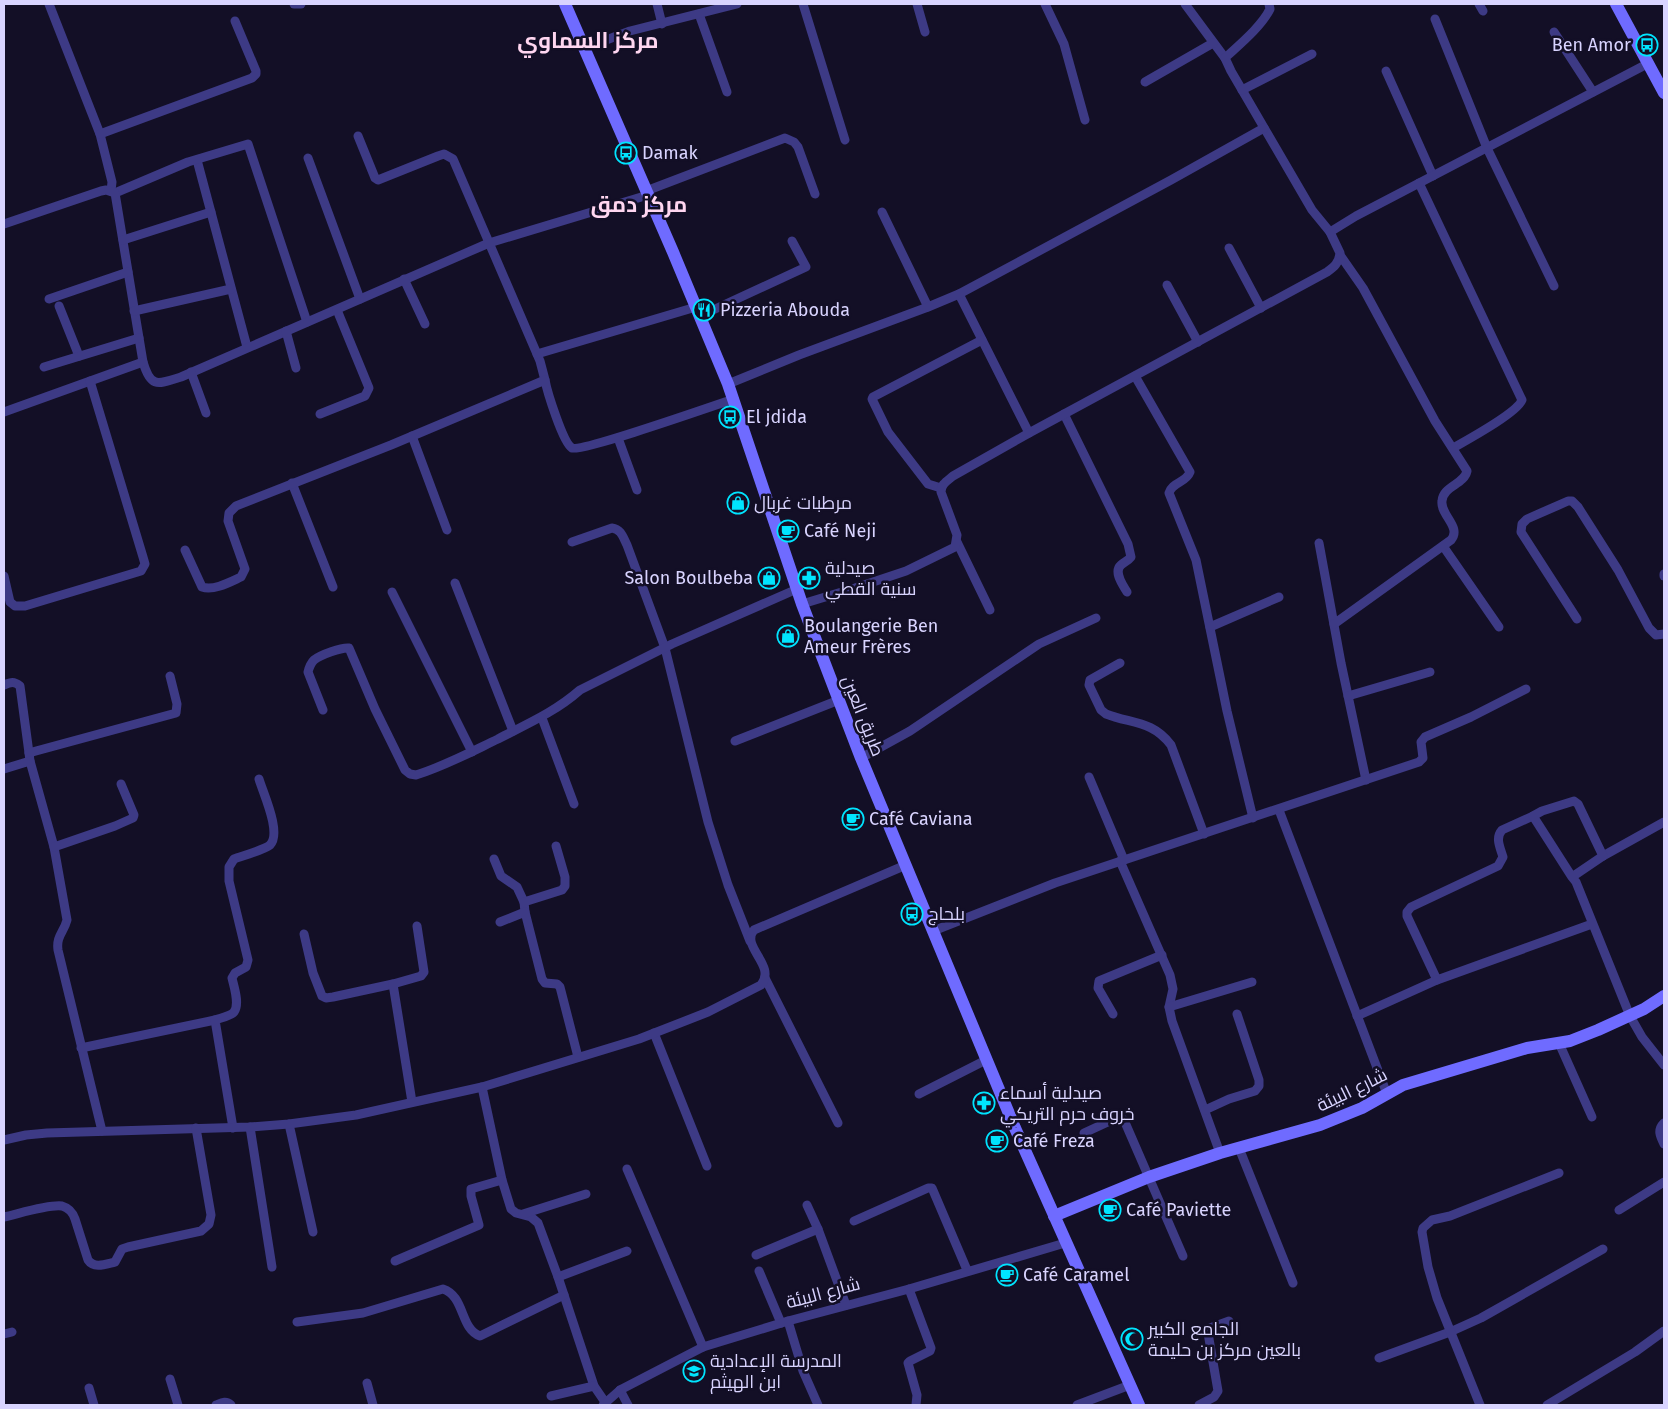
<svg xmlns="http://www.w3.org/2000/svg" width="1668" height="1409" viewBox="0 0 1668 1409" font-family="'Fira Sans',Cairo,sans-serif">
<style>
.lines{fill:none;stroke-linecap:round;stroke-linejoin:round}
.street{stroke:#3d3a85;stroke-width:9}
.secondary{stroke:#6f6bff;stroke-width:12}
.labels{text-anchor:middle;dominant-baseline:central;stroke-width:5;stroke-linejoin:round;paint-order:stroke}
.poi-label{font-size:18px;fill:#d9d4ff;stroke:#130f26;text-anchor:start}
.street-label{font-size:18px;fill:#d9d4ff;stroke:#130f26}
.district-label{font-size:22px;font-weight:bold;fill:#ffd6f0;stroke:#130f26}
</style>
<rect width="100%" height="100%" fill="#130f26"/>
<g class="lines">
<g class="street">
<path d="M49,4L100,134L112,182L111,191"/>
<path d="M294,4H301"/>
<path d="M657,4L662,24"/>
<path d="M803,4L845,140"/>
<path d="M917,4L925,32"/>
<path d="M1045,4L1064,44L1085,120"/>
<path d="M1185,4L1225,58"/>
<path d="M1269,4L1270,9C1262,26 1239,45 1225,58L1231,71L1312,210L1330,232"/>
<path d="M1479,4L1483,11"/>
<path d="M699,14L727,92"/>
<path d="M1435,19L1487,148L1554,286"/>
<path d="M1554,32L1593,92"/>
<path d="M585,48L630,31L737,4"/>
<path d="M1386,71L1433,176"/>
<path d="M1145,82L1213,43"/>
<path d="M1242,90L1312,54"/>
<path d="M100,134L252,78L256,74V71L235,21"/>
<path d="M358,136L375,178L378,180L438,156L444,154L453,159L540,361L545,380"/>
<path d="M308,158L360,299"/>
<path d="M197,160L247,347"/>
<path d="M1419,183L1522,400C1517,413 1467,440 1453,448"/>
<path d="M646,191L785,138L794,142L798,147L815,194"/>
<path d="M115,193L188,162L248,144L307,322"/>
<path d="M882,212L928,307"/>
<path d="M4,224L101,191L106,190L115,193L143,362C151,389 158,384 181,377L489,243L648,195"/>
<path d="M123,240L211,212"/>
<path d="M1229,248L1261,308"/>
<path d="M404,279L425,324"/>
<path d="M1167,285L1198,342"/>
<path d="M959,294L1029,433"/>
<path d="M49,299L128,272"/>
<path d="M59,306L79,356"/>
<path d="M134,311L231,289"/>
<path d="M700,316L806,267L792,241"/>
<path d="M286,331L296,368"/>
<path d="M537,354L696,307"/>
<path d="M44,367L139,338"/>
<path d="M191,372L206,413"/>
<path d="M1135,376L1190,472C1186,483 1172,482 1169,493L1196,560L1227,711L1253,818"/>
<path d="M728,384L799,355L928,307L959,294L1171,180L1264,128"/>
<path d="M4,412L143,362"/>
<path d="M320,414L365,396L369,388L337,310"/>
<path d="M1064,414L1128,544L1131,557C1128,561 1124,562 1121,565C1113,572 1123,585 1127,592"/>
<path d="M412,436L447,530"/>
<path d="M618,438L637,490"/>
<path d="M292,483L333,587"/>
<path d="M941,488L928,484L888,432L872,399L873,397L982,340"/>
<path d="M572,542L612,528C621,529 623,537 627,545L665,648L708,822L728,885L750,941"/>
<path d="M957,542L990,610"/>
<path d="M1319,543L1341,663L1366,780"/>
<path d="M1443,546L1499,627"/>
<path d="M185,550L202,587C214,591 230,582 241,577L245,569L228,521L229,513L236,506L391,445L545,380C547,391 563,443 572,448C582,452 713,406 734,399"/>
<path d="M1664,574V576"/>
<path d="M4,576L10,602L15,606H25L141,571L145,564L143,557L90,381"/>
<path d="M455,583L513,731"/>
<path d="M392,592L472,752"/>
<path d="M802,604L855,588L906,571L955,547L957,535L941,492C941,484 947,481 953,476L1029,433L1327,272C1334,267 1339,263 1340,253L1330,232L1356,216L1649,63"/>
<path d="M1577,619L1521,532L1522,524L1527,519L1568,501H1572L1578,507L1618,570L1649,628L1656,635L1664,634"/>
<path d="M1334,624L1451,540C1462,527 1440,515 1442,501C1443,486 1464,485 1467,471L1435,421L1363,288L1340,255"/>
<path d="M1210,627L1279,597"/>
<path d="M1120,663L1090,680L1089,685L1101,710L1106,714C1131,724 1152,720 1171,745L1204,834"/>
<path d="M4,685C11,682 14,681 20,686L29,753"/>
<path d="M1348,696L1430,672"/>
<path d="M323,710L308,672C309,668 311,663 314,660C320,655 342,647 349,648L375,709L405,770L410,774L416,775C445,766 471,752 498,739C527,724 555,712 580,690L672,644L797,589"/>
<path d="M542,718L574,804"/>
<path d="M735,741L839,700"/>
<path d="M861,758L910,731L1039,644L1096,618"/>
<path d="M30,761L29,753L36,751L176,713L177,704L170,676"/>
<path d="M4,769L30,761L54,847L67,920C64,932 56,936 58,950L102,1131"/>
<path d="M1089,777L1124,860"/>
<path d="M1279,810L1387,1094"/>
<path d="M1533,816L1502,830C1495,838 1500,847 1503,857L1498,866L1411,907L1407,912V916L1437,980L1592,924"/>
<path d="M54,847L115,826L133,818L134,815L121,784"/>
<path d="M1603,856L1664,822"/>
<path d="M494,859L501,876L517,887L524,902"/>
<path d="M1120,861L1170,975L1173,989L1169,1007L1172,1021L1220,1153"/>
<path d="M1572,877L1603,856L1578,804L1574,801L1542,811L1533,816L1572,877L1576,882L1630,1016L1642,1037L1664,1065"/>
<path d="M525,912L524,902L562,890L565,886V877L556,846"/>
<path d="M500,922L525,912L542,979L545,983L557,984L560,987L578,1057"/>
<path d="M933,931L1055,883L1419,762L1423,758L1421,742L1425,737L1471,717L1526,689"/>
<path d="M304,934L313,973L322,996L326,998L333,997L393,984"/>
<path d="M765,978L838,1123"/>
<path d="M1169,1007L1252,982"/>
<path d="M1113,1014L1098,988L1099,981L1162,955"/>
<path d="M1357,1016L1437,980"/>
<path d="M654,1033L707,1166"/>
<path d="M1559,1043L1592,1117"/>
<path d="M81,1048L215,1020"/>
<path d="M482,1087L502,1180L511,1209L516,1213L531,1217L538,1223L558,1277L594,1386L605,1402"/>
<path d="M919,1094L986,1060"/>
<path d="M412,1102L393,984L421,976L424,972L417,926"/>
<path d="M1205,1110L1229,1099L1255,1091L1259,1086V1080L1237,1014"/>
<path d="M1664,1123C1657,1130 1660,1136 1664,1144"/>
<path d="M289,1124L313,1232"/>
<path d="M250,1127L272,1267"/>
<path d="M233,1128L215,1020C220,1018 231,1016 234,1012C240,1004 234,987 232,978L235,973L246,967L248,960L229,881V867L234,859C242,856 264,850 270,845C282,833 263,793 259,779"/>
<path d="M1084,1133L1110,1121L1120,1118L1124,1120L1183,1256"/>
<path d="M4,1140L26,1135L47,1133L250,1127L289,1124L356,1115L482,1087L639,1039L708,1012L761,985C777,965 740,947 754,930L906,865"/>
<path d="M1239,1148L1293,1283"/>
<path d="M627,1169L703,1347"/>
<path d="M807,1205L818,1229L846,1305"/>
<path d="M1619,1210L1664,1182"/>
<path d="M523,1214L586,1194"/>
<path d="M4,1217C18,1214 49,1204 62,1206C69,1208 73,1213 75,1219L88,1260C94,1269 106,1264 115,1262L122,1249L128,1247L201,1231L209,1224L211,1215L196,1128"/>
<path d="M854,1221L928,1188H932L967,1270"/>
<path d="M756,1255L818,1229"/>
<path d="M395,1261L479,1225L471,1196V1189L502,1180"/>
<path d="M759,1271L781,1323"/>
<path d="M558,1277L627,1251"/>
<path d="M909,1289L931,1348L930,1351L910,1361L908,1363L917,1395L916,1405"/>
<path d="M788,1321L803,1371L818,1405"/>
<path d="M297,1322L363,1313L443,1289C465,1296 460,1329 480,1336L564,1295"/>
<path d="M4,1334L12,1332"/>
<path d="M1379,1358L1450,1332L1481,1318L1603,1249"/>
<path d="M170,1379L178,1405"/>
<path d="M367,1383L373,1405"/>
<path d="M89,1388L94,1405"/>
<path d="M620,1390L628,1405"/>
<path d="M551,1396L594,1386"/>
<path d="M216,1405C221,1403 226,1400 231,1405"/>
<path d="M603,1405L620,1390L703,1347L788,1321L909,1289L1065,1243"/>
<path d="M1077,1405L1130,1385"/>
<path d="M1199,1405L1214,1397L1218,1391L1208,1333L1210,1328L1229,1321"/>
<path d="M1480,1405L1437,1298L1428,1267L1422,1232L1423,1228L1432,1220L1450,1216L1559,1173"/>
<path d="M1547,1405L1635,1352L1664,1331"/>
</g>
<g class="secondary">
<path d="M565,4L673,252L728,384L802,604L861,758L1015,1128L1139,1405"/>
<path d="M1616,4L1664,93"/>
<path d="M1054,1216L1149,1177L1220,1153L1320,1125L1362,1108L1403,1085L1527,1048L1570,1041L1598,1030L1644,1009L1664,996"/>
</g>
</g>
<defs>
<g id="bus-ring" transform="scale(1.125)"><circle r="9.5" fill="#130f26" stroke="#00e5ff" stroke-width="1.5"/><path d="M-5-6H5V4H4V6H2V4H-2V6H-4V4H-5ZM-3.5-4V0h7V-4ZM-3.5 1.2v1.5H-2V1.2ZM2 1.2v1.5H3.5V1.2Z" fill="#00e5ff"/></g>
<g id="restaurant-ring" transform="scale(1.125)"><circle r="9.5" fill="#130f26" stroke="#00e5ff" stroke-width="1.5"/><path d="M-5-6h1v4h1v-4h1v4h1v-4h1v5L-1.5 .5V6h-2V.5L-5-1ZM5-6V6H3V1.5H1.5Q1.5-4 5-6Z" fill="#00e5ff"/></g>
<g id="shop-ring" transform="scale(1.125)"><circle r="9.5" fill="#130f26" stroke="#00e5ff" stroke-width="1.5"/><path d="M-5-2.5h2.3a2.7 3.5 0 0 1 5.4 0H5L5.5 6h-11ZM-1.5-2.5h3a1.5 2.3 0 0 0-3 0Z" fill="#00e5ff"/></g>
<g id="cafe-ring" transform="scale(1.125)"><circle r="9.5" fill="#130f26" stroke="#00e5ff" stroke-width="1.5"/><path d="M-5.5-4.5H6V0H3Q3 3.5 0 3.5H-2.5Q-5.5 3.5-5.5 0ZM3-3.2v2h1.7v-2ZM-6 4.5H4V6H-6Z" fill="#00e5ff"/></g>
<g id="pharmacy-ring" transform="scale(1.125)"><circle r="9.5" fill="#130f26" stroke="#00e5ff" stroke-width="1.5"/><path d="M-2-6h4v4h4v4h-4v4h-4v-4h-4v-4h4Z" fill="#00e5ff"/></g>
<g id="mosque-ring" transform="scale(1.125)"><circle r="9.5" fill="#130f26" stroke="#00e5ff" stroke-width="1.5"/><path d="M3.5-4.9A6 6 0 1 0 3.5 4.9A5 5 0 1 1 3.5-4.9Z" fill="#00e5ff"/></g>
<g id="school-ring" transform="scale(1.125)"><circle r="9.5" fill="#130f26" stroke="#00e5ff" stroke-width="1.5"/><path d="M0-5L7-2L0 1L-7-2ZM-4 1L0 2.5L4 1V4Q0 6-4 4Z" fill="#00e5ff"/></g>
</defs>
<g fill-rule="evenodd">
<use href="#bus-ring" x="1647" y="45"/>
<use href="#bus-ring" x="626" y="153"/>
<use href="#restaurant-ring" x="704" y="310"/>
<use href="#bus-ring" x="730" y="417"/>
<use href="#shop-ring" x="738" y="503"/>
<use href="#cafe-ring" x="788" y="531"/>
<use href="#shop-ring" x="769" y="578"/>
<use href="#pharmacy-ring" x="809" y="578"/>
<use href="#shop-ring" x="788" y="636"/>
<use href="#cafe-ring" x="853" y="819"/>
<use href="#bus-ring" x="912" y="914"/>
<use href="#pharmacy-ring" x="984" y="1103"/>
<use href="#cafe-ring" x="997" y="1141"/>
<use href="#cafe-ring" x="1110" y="1210"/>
<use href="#cafe-ring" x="1007" y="1275"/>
<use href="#mosque-ring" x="1132" y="1339"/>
<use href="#school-ring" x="694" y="1371"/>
</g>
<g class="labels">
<g class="poi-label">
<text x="1631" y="45" text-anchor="end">Ben Amor</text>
<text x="642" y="153">Damak</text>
<text x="720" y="310">Pizzeria Abouda</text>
<text x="746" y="417">El jdida</text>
<text x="754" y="503">مرطبات غربال</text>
<text x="804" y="531">Café Neji</text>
<text x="825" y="568">صيدلية<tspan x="825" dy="21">سنية القطي</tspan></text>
<text x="753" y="578" text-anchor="end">Salon Boulbeba</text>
<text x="804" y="626">Boulangerie Ben<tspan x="804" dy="21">Ameur Frères</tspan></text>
<text x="869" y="819">Café Caviana</text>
<text x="928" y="914">بلحاج</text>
<text x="1000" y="1093">صيدلية أسماء<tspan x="1000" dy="21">خروف حرم التريكي</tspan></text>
<text x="1013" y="1141">Café Freza</text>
<text x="1126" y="1210">Café Paviette</text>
<text x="1023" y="1275">Café Caramel</text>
<text x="1148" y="1329">الجامع الكبير<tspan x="1148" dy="21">بالعين مركز بن حليمة</tspan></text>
<text x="710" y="1361">المدرسة الإعدادية<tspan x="710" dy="21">ابن الهيثم</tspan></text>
</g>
<g class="street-label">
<text transform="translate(863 716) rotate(68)">طريق العين</text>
<text transform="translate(1352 1090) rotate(-26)">شارع البيئة</text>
<text transform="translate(823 1293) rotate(-15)">شارع البيئة</text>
</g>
<g class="district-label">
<text x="588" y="40">مركز السماوي</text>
<text x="639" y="204">مركز دمق</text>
</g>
</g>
<rect width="1668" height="1409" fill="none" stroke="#d9d4ff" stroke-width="10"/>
</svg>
